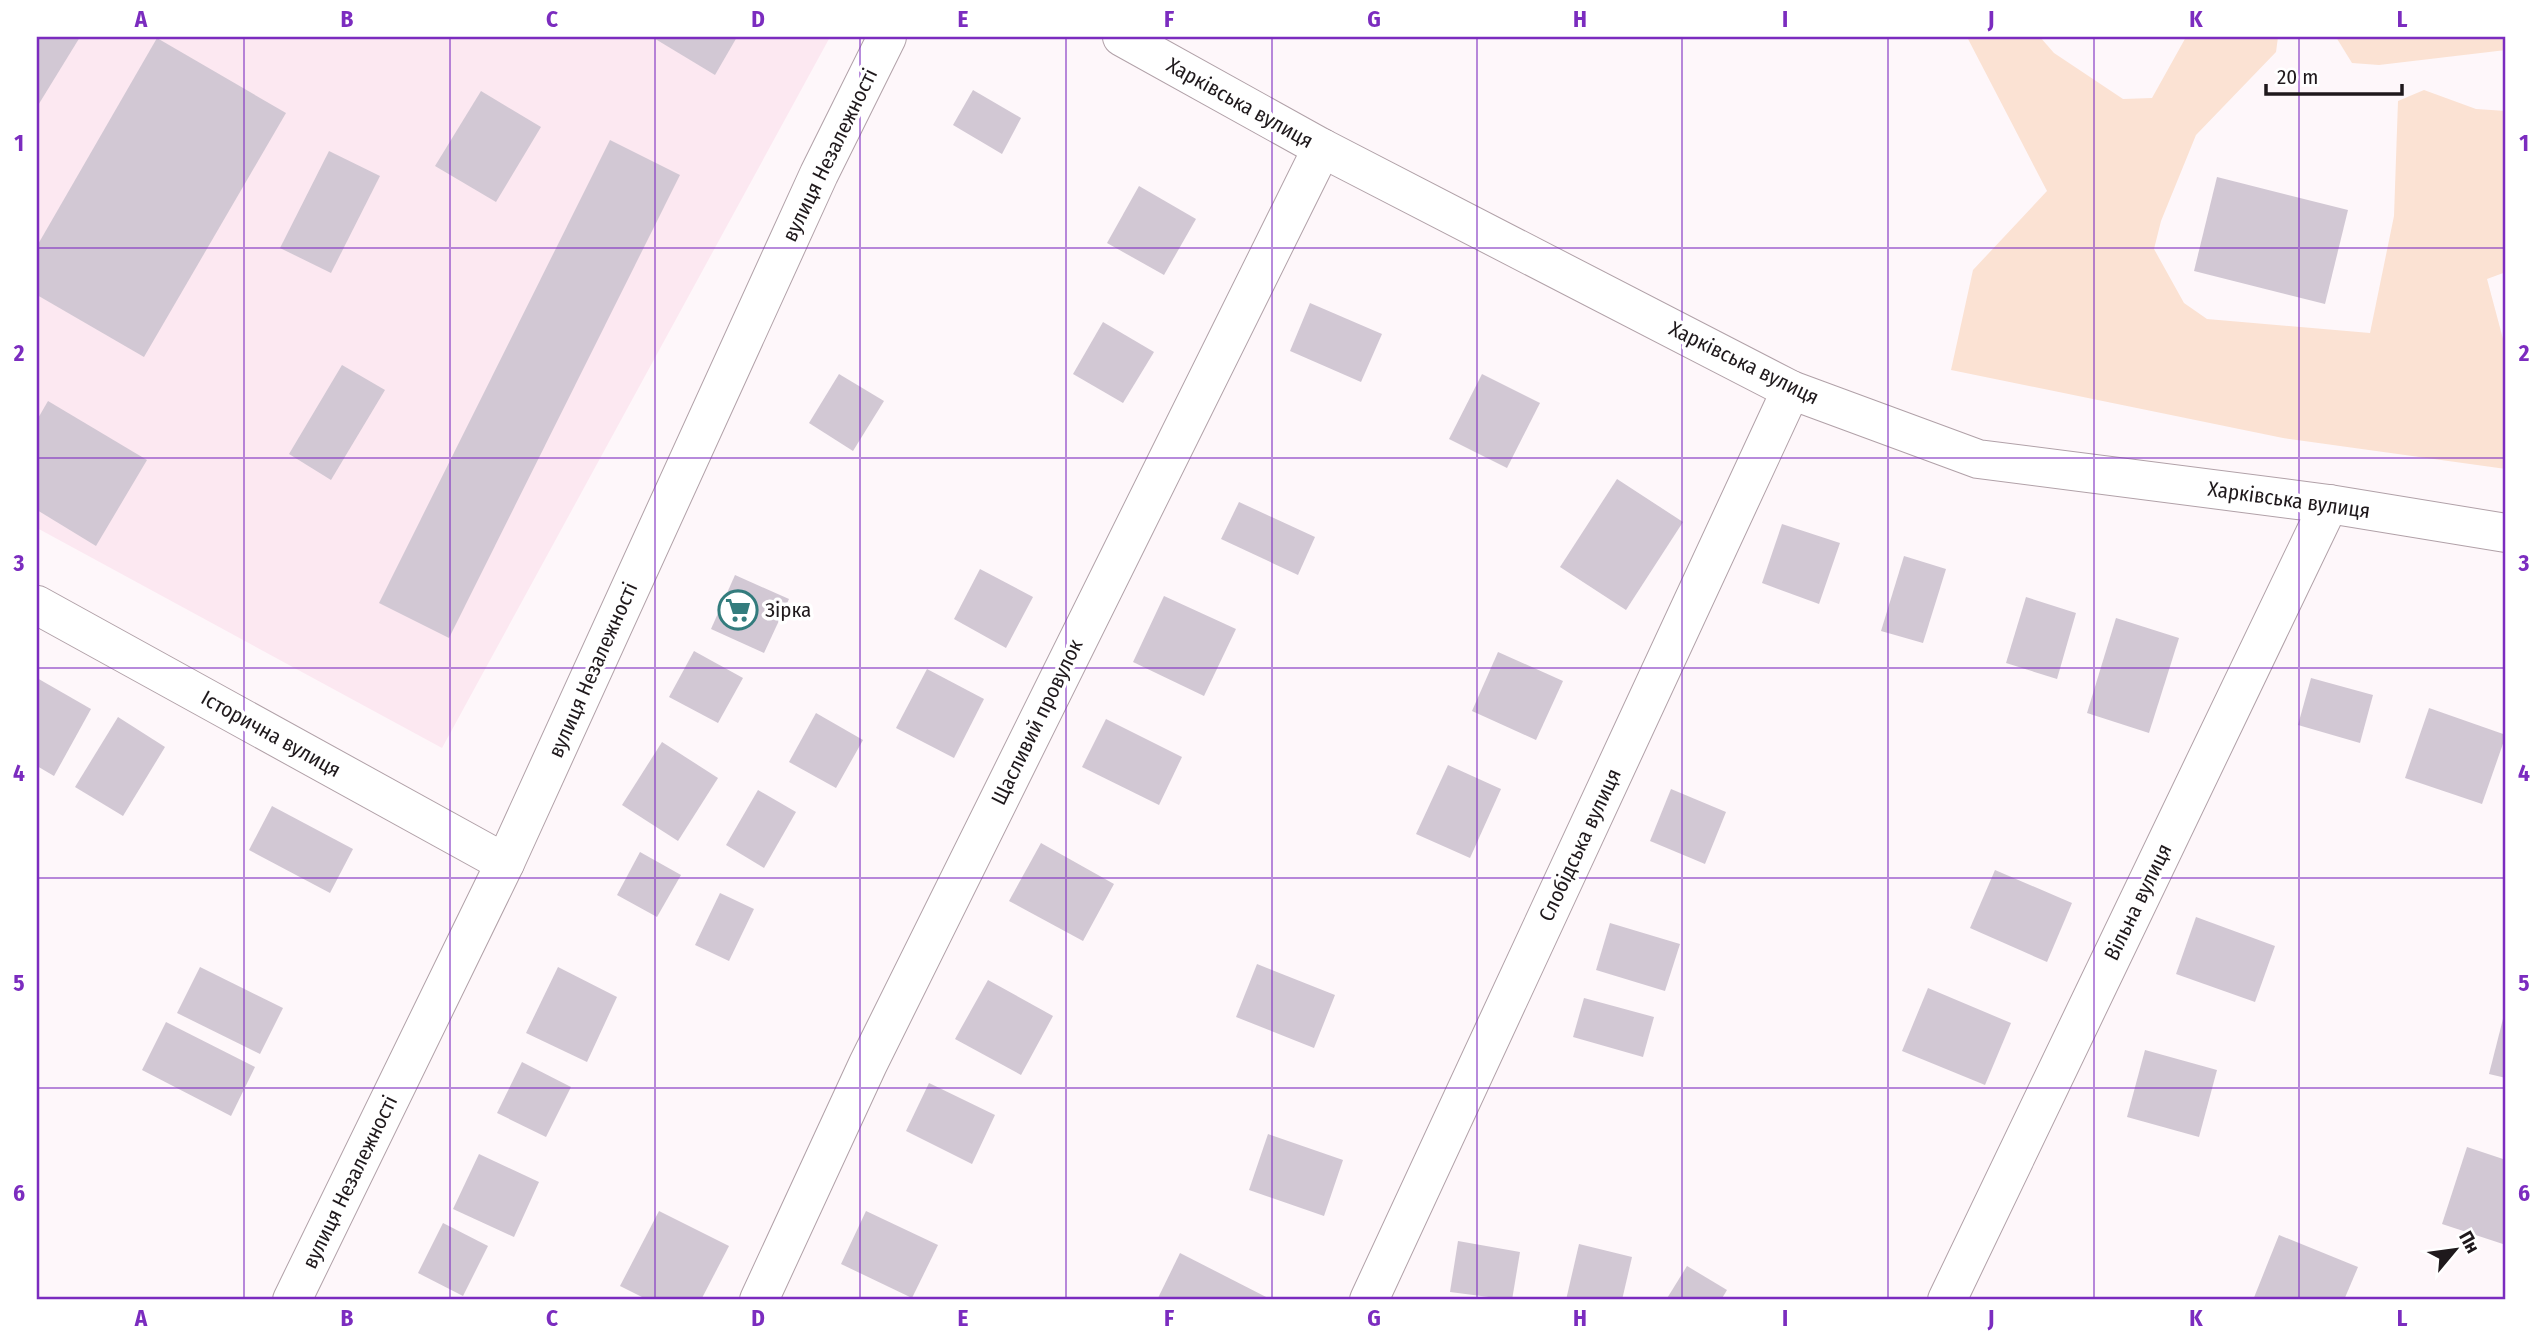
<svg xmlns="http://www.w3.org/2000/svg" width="2543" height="1337" viewBox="0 0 2543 1337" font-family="'Fira Sans Condensed',sans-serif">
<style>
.built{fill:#fce8f1}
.green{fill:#fbe2d3}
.building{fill:#d2c8d4}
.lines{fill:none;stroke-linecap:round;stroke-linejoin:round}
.minor-casing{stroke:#b1a1a8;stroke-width:40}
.minor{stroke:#fff;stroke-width:38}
.grid{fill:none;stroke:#7b2cbf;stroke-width:2;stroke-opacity:0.55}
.labels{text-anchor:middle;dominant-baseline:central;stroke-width:7;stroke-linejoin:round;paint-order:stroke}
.street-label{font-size:21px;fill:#1f191c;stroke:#fff}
.poi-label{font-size:21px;fill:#1f191c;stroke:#fff;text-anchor:start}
.neatline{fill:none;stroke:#7b2cbf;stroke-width:2.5}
.grid-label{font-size:23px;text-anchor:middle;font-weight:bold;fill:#7b2cbf}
</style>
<rect width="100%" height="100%" fill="#fef7fa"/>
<path class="built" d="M37,37H830L442,748L37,528Z"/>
<g class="green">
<path d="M1967,37H2040L2054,53L2123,99L2152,98L2186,37H2278L2276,52L2196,135L2161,221L2154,249L2184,303L2207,319L2370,333L2394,216L2398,101L2424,90L2476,109L2506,111V272L2487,279L2503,339L2506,340V469L2283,438L1951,370L1973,270L2047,191Z"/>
<path d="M2336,37H2506V50L2379,65L2352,63Z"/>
</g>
<g class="building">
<path d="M37,37H80L37,107Z"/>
<path d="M652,37H737L715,75Z"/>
<path d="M157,38L286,113L144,357L37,295V246Z"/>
<path d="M973,90L1021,118L1002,154L953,125Z"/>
<path d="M481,91L541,127L496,202L435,166Z"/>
<path d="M610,140L680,175L449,638L379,603Z"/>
<path d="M329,151L380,176L331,273L280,248Z"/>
<path d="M2217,177L2348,210L2325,304L2194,271Z"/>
<path d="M1139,186L1196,219L1164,275L1107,243Z"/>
<path d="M1310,303L1382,334L1361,382L1290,351Z"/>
<path d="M1103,322L1154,352L1123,403L1073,374Z"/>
<path d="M342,365L385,390L331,480L289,454Z"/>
<path d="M839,374L884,401L853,451L809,423Z"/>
<path d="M1482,374L1540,403L1507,468L1449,439Z"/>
<path d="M48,401L147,460L96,546L37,510V420Z"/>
<path d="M1617,479L1683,522L1626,610L1560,567Z"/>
<path d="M1239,502L1315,537L1298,575L1221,539Z"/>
<path d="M1782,524L1840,543L1819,604L1762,583Z"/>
<path d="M1904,556L1946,569L1923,643L1881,631Z"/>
<path d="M980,569L1033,597L1006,648L954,619Z"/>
<path d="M735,575L789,599L764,653L711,629Z"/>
<path d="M1164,596L1236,629L1204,696L1133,662Z"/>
<path d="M2026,597L2076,613L2057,679L2006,663Z"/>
<path d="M2116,618L2179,638L2149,733L2087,713Z"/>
<path d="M694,651L743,678L718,723L669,697Z"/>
<path d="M1498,652L1563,681L1536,740L1472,711Z"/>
<path d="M927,669L984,699L954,758L896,728Z"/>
<path d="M37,678L91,709L54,776L37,766Z"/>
<path d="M2311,678L2373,695L2360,743L2298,725Z"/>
<path d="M2429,708L2506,735L2482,804L2405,778Z"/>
<path d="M816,713L863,740L836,788L789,762Z"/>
<path d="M118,717L165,747L123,816L75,787Z"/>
<path d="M1106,719L1182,757L1159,805L1082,767Z"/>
<path d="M662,742L718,778L678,841L622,805Z"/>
<path d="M1448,765L1501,789L1470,858L1416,834Z"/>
<path d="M1671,789L1726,812L1705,864L1650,841Z"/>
<path d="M758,790L796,812L764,868L726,845Z"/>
<path d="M272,806L353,849L330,893L249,850Z"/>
<path d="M1041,843L1114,884L1083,941L1009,901Z"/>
<path d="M640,852L681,875L657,917L617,895Z"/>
<path d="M1995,870L2072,903L2047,962L1970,928Z"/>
<path d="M720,893L754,909L729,961L695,945Z"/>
<path d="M2196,917L2275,946L2255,1002L2176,974Z"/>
<path d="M1610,923L1680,944L1665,991L1596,970Z"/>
<path d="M1257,964L1335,995L1314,1048L1236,1017Z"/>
<path d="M200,967L283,1008L260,1054L177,1013Z"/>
<path d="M558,967L617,997L587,1062L526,1033Z"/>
<path d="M988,980L1053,1016L1021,1075L955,1039Z"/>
<path d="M1928,988L2011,1023L1985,1085L1902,1051Z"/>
<path d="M1584,998L1654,1017L1643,1057L1573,1037Z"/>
<path d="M2505,1011H2506V1078L2489,1074Z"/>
<path d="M166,1022L255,1067L231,1116L142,1070Z"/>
<path d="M2145,1050L2217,1070L2199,1137L2127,1117Z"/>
<path d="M522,1062L571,1087L546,1137L497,1113Z"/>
<path d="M929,1083L995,1115L972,1164L906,1131Z"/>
<path d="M1268,1134L1343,1160L1324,1216L1249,1190Z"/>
<path d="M2467,1147L2506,1160V1245L2442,1224Z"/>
<path d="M479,1154L539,1182L514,1237L453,1209Z"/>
<path d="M659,1211L729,1246L701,1300H648L620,1286Z"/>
<path d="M866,1211L938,1245L912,1298L841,1264Z"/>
<path d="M443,1223L488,1246L463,1296L418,1273Z"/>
<path d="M2279,1235L2358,1267L2344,1300H2253Z"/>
<path d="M1458,1241L1520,1252L1512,1300L1450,1292Z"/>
<path d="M1579,1244L1632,1257L1622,1300H1566Z"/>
<path d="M1180,1253L1272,1300H1163L1158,1298Z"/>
<path d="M1687,1266L1727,1290L1721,1300H1666Z"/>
</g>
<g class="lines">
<g class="minor-casing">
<g id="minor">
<path d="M1122,37L1322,148L1791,390L1978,459L2329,504L2506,533"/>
<path d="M37,605L505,863"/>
<path d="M292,1300L505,863L819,174L887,37"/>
<path d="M759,1300L868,1064L1322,148"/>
<path d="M1369,1300L1791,390"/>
<path d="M1947,1300L2329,504"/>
</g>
</g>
<use href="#minor" class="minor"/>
</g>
<path class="grid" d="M244,37V1300M450,37V1300M655,37V1300M860,37V1300M1066,37V1300M1272,37V1300M1477,37V1300M1682,37V1300M1888,37V1300M2094,37V1300M2299,37V1300M37,248H2506M37,458H2506M37,668H2506M37,878H2506M37,1088H2506"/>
<defs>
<g id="supermarket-ring" transform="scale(2.0125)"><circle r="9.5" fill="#fff" stroke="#337c7d" stroke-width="1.5"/><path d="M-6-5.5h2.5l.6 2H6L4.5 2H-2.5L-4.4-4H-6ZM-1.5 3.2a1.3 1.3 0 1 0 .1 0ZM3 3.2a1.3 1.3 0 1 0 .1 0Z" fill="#337c7d"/></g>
</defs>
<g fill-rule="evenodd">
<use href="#supermarket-ring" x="738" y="610"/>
</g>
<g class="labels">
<g class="street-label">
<text transform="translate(1240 103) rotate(29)">Харківська вулиця</text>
<text transform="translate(830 155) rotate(-64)">вулиця Незалежності</text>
<text transform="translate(1744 363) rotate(26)">Харківська вулиця</text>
<text transform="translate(2289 500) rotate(8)">Харківська вулиця</text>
<text transform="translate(593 670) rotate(-66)">вулиця Незалежності</text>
<text transform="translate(1037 722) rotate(-64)">Щасливий провулок</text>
<text transform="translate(271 734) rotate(29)">Історична вулиця</text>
<text transform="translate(1580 845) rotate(-65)">Слобідська вулиця</text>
<text transform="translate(2138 902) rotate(-64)">Вільна вулиця</text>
<text transform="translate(350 1182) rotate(-64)">вулиця Незалежності</text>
</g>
<g class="poi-label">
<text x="765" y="610">Зірка</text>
</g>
</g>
<rect width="2543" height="1337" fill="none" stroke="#ffffff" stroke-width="77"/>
<g transform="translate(2455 1250) rotate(61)" stroke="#ffffff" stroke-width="5" paint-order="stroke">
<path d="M0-5L12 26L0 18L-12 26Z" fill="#1f191c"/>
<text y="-10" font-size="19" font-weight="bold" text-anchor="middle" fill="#1f191c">Пн</text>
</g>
<path d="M2266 84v10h136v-10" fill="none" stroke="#1f191c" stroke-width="3.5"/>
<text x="2277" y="84" font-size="21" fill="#1f191c" stroke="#ffffff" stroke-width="5" paint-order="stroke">20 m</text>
<rect x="38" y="38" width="2466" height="1260" class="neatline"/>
<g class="grid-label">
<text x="141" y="27">A</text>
<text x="347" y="27">B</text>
<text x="552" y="27">C</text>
<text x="758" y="27">D</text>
<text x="963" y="27">E</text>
<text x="1169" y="27">F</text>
<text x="1374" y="27">G</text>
<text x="1580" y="27">H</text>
<text x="1785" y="27">I</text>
<text x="1991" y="27">J</text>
<text x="2196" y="27">K</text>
<text x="2402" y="27">L</text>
<text x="19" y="151">1</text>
<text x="2524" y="151">1</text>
<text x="19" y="361">2</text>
<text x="2524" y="361">2</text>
<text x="19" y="571">3</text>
<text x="2524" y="571">3</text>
<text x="19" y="781">4</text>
<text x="2524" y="781">4</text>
<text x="19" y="991">5</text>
<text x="2524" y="991">5</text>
<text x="19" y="1201">6</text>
<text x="2524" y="1201">6</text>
<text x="141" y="1326">A</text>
<text x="347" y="1326">B</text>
<text x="552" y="1326">C</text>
<text x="758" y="1326">D</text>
<text x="963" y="1326">E</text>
<text x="1169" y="1326">F</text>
<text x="1374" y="1326">G</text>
<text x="1580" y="1326">H</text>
<text x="1785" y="1326">I</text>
<text x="1991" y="1326">J</text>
<text x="2196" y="1326">K</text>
<text x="2402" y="1326">L</text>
</g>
</svg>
